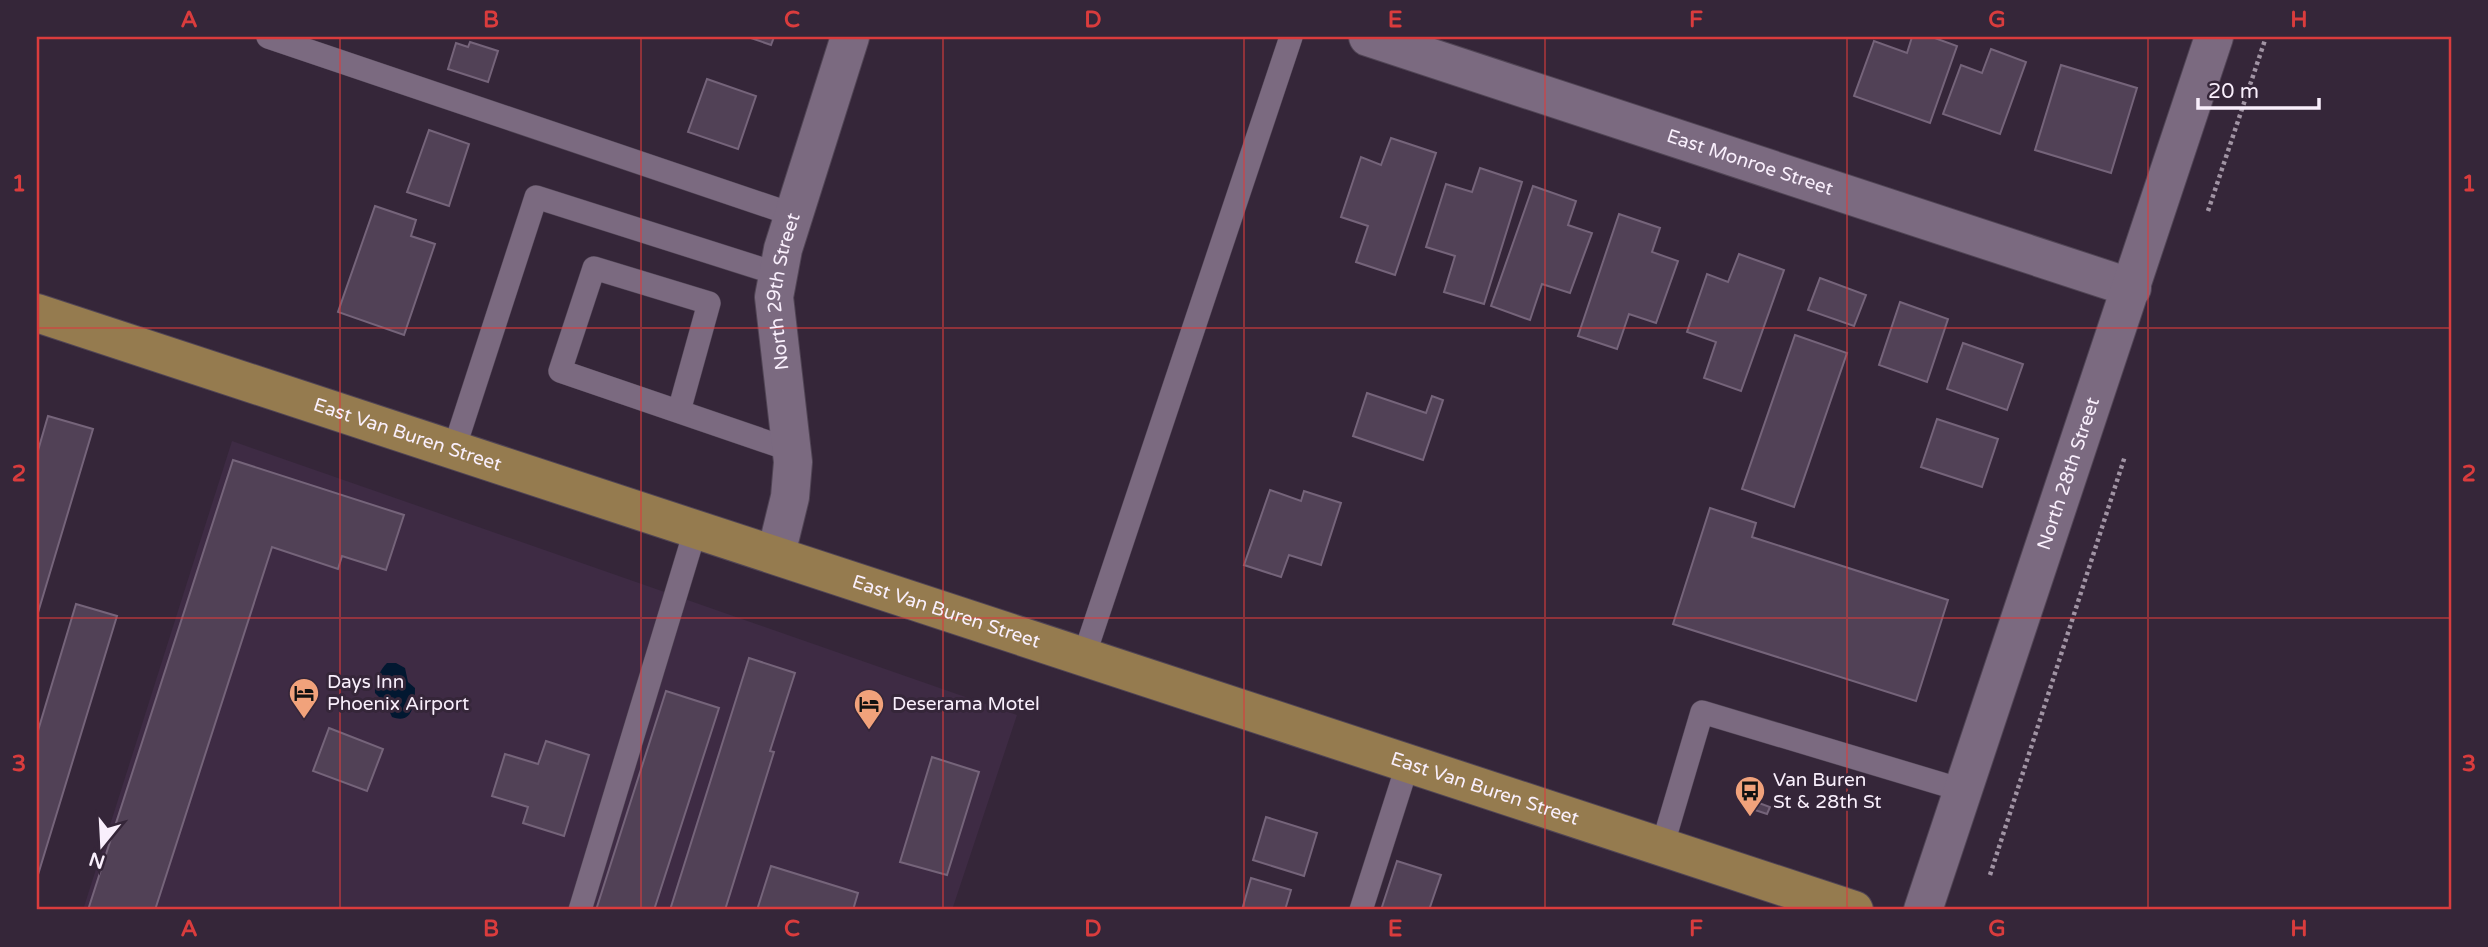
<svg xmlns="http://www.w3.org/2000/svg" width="2488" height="947" viewBox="0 0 2488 947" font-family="'Varela Round',sans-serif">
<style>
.built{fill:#3e2b44}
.water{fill:#021831}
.building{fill:#514156;stroke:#75647a;stroke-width:2}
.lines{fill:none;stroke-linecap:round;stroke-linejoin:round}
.service-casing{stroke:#514555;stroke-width:24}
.minor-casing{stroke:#514555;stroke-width:40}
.primary-casing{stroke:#514555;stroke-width:40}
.path{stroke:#a194a4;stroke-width:4.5;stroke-dasharray:3.5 3.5;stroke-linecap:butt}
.service{stroke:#7b6a80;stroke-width:23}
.minor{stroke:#7b6a80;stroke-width:38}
.primary{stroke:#957b4f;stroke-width:38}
.grid{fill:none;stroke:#da3c3d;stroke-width:2;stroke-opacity:0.55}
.labels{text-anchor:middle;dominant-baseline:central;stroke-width:6;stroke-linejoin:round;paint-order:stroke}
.street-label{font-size:19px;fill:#f9effc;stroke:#352639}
.poi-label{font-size:19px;fill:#f9effc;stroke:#352639;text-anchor:start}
.neatline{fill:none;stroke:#da3c3d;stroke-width:2.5}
.grid-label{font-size:23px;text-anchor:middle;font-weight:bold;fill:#da3c3d}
</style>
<rect width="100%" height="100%" fill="#352639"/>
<path class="built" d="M232,441L1017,715L952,910H83Z"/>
<path class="water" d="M387,663H396L405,668L408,682L415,688C415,703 413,725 392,717L386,704L375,693C374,684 380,669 387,663Z"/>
<g class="building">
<path d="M748,37H774L771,45Z"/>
<path d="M1912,37H1932L1957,46L1930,123L1854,96L1874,41L1907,53Z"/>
<path d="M470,42L498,51L488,82L448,69L456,43L468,47Z"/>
<path d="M1991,49L2026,62L2000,134L1943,114L1961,65L1982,73Z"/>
<path d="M2061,65L2137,88L2111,173L2035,150Z"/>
<path d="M707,79L756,96L738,149L688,132Z"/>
<path d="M429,130L469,144L449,206L407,192Z"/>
<path d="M1391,138L1436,153L1395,275L1356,262L1368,226L1341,217L1361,157L1381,165Z"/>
<path d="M1480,168L1522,182L1484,304L1444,292L1455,256L1426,247L1446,184L1472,192Z"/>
<path d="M1533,186L1576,201L1568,225L1592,233L1570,293L1542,284L1530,320L1491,306Z"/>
<path d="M375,206L416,220L411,236L435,244L404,335L338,312Z"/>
<path d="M1619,214L1660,228L1652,252L1678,261L1656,323L1629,314L1617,349L1578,336Z"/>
<path d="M1739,254L1784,270L1741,391L1704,378L1716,342L1687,332L1707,274L1728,282Z"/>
<path d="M1820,278L1866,295L1854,326L1808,310Z"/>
<path d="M1900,302L1948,319L1927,382L1879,365Z"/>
<path d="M1795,335L1847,353L1794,507L1742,489Z"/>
<path d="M1963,343L2023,364L2007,410L1947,389Z"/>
<path d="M1367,393L1426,413L1432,396L1443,400L1423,460L1353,436Z"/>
<path d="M48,416L93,429L37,616V454Z"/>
<path d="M1937,419L1998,439L1982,487L1921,467Z"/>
<path d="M233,460L404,515L386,570L342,556L338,569L272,547L155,910H88Z"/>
<path d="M1270,490L1301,501L1304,491L1341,503L1321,565L1289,555L1281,577L1244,565Z"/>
<path d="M1710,508L1756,523L1752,537L1948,600L1916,701L1673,624Z"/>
<path d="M76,604L117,616L37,878V734Z"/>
<path d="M749,658L795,673L770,751L774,752L725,910H670Z"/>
<path d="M666,691L719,708L654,910H596Z"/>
<path d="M329,728L383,749L367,791L313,771Z"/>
<path d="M546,741L589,755L564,836L523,823L528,807L492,796L505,754L538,764Z"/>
<path d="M932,757L979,772L947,875L900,862Z"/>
<path d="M1748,799L1770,807L1767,814L1746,807Z"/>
<path d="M1266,817L1317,833L1304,876L1253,860Z"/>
<path d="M1397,861L1441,875L1429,910H1381Z"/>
<path d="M771,866L858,893L853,910H757Z"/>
<path d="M1251,878L1291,890L1285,910H1242Z"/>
</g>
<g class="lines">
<g class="service-casing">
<g id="service">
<path d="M268,37L794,215"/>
<path d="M679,411L709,303L594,268L560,371L791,450"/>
<path d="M454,449L536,197L778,274"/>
<path d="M1084,656L1291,37"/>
<path d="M1662,847L1702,712L1962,790"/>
<path d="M580,910L696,528"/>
<path d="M1361,910L1408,763"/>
</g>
</g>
<g class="minor-casing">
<g id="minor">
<path id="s1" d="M1368,37L2132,288"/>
<path id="s2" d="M776,554L790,497L793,462L774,297L783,249L850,37"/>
<path id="s3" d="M1923,910L2214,37"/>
</g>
</g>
<g class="primary-casing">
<g id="primary">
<path id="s4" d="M37,313L1854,910"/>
</g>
</g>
<g class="path">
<path d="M2208,211L2266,37"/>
<path d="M1990,875L2125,456"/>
</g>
<use href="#service" class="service"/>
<use href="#minor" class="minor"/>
<use href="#primary" class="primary"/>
</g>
<path class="grid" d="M340,37V910M641,37V910M943,37V910M1244,37V910M1545,37V910M1847,37V910M2148,37V910M37,328H2451M37,618H2451"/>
<defs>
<g id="hotel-pin" transform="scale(1.575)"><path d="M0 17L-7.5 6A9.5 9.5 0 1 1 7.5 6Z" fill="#f1a27b" stroke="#352639"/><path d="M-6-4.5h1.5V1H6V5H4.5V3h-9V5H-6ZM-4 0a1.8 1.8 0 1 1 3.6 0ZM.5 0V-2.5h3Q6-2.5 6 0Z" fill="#111"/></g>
<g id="bus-pin" transform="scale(1.575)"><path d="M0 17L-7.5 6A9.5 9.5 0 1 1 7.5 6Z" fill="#f1a27b" stroke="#352639"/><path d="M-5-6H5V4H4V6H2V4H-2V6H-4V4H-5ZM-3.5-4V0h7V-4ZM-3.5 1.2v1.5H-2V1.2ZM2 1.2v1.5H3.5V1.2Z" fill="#111"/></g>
</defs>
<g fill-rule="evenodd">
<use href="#hotel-pin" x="304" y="693"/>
<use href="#hotel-pin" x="869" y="704"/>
<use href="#bus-pin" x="1750" y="791"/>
</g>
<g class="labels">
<g class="street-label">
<text stroke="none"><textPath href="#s1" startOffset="402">East Monroe Street</textPath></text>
<text stroke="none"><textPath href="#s2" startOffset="266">North 29th Street</textPath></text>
<text stroke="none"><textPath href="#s4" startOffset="390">East Van Buren Street</textPath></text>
<text stroke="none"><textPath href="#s3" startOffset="460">North 28th Street</textPath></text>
<text stroke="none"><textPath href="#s4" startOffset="957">East Van Buren Street</textPath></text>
<text stroke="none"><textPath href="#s4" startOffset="1524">East Van Buren Street</textPath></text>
</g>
<g class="poi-label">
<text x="327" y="682">Days Inn<tspan x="327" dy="22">Phoenix Airport</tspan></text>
<text x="892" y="704">Deserama Motel</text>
<text x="1773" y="780">Van Buren<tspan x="1773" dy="22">St &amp; 28th St</tspan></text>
</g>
</g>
<rect width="2488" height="947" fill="none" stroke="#352639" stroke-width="77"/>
<g transform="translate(102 845) rotate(198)" stroke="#352639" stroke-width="5" paint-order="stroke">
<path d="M0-5L12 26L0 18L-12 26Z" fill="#f9effc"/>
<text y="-10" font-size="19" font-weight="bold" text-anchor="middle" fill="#f9effc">N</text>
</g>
<path d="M2198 98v10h121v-10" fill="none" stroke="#f9effc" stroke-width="3.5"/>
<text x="2208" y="98" font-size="21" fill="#f9effc" stroke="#352639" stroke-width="5" paint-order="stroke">20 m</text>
<rect x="38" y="38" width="2412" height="870" class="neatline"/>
<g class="grid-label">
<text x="189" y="27">A</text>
<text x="491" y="27">B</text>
<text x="792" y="27">C</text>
<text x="1093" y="27">D</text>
<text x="1395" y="27">E</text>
<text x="1696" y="27">F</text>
<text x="1997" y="27">G</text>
<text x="2299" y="27">H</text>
<text x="19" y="191">1</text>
<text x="2469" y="191">1</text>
<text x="19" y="481">2</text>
<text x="2469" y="481">2</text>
<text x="19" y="771">3</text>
<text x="2469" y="771">3</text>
<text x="189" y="936">A</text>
<text x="491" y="936">B</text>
<text x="792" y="936">C</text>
<text x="1093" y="936">D</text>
<text x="1395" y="936">E</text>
<text x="1696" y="936">F</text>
<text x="1997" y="936">G</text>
<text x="2299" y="936">H</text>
</g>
</svg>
